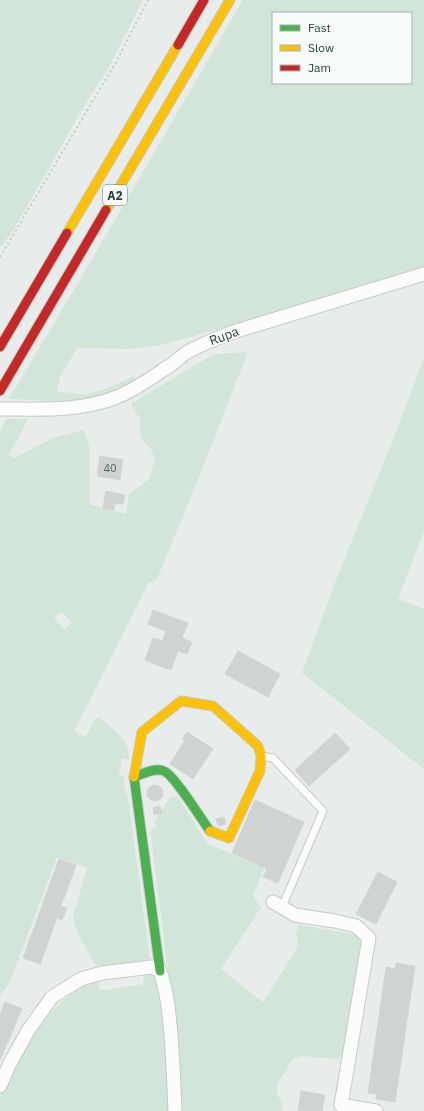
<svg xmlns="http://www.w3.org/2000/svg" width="424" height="1111" viewBox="0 0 424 1111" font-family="'IBM Plex Sans',sans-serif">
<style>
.green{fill:#d1e6d8;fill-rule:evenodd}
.building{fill:#cfd4d2;stroke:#d1d6d4}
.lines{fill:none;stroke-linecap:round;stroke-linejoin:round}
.lane-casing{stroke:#c5cac8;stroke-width:9}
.street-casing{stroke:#c5cac8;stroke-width:15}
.fast-casing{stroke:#c3cbc8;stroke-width:11}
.slow-casing{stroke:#c3cbc8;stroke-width:11}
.jam-casing{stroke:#c3cbc8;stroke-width:11}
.path{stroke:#c3ccca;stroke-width:2;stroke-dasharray:2 3;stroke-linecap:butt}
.lane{stroke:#fcfcfc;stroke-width:7}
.street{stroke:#fcfcfc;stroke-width:13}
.fast{stroke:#4caf50;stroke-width:9}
.slow{stroke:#ffc107;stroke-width:9}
.jam{stroke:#c62828;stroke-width:9}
.labels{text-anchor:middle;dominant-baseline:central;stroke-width:4;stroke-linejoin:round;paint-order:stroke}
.number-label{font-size:11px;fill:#506761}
.shield{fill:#f7fbf9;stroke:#637a73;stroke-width:1}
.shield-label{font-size:12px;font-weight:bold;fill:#24423a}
.street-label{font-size:13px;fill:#24423a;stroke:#f7fbf9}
</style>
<rect width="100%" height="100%" fill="#e8edeb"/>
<g class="green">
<path d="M0,0H143L109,67L81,111L45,175L13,231L0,247Z"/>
<path d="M243,0H424V269L276,313L161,345L130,349L77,348L60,377L57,391L85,395L108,388L134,376L136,380C129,384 122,390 115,393C80,405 44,400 9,399L81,278ZM273,13H411V83H273Z"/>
<path d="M248,352L193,492L157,579L149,582L74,731L86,737L95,719L99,717C113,730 130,739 129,760L122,758L119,775L124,777V787L128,797L150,960C138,964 105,974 95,964C91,959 88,951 84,945C79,936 74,926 73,916L87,868L57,857L11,980L0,997V431L6,419H28L9,455L14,458L53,438L84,430L90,450L89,504L126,514L129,494L147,481L150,476L155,459L151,449L142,440L140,433V419L132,407V403L214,354ZM61,611L72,623L64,629L54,618Z"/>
<path d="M424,357V531L398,599L424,609V769L302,673L336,580L398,427Z"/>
<path d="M177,796L208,844L264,868L253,896L261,907L221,969L263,1002L296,950L298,944L296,934L299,925L336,931L357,935L362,942L344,1055L338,1059L301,1056L293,1059L277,1084V1095L283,1103L282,1111H180L171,994L150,829L156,828L155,820L171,797Z"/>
<path d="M151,973L159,982L166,1027L172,1111H0C0,1107 0,1102 0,1099C1,1091 7,1083 10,1076C27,1036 56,997 97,979L100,991L143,984L144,974Z"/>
</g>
<g class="building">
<path d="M100,456L123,460L120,480L97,476Z"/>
<path d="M106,491L125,495L123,504L115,503L114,510L103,508Z"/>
<path d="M153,610L188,623L182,638L192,642L187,654L178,651L171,670L154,664L166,631L148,624Z"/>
<path d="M153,638L163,641L154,664L145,660Z"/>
<path d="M238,651L280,674L268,697L225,674Z"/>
<path d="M187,732L213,749L193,779L170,764L185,740L182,739Z"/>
<path d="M335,733L350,749L309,786L295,770Z"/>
<circle cx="155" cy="793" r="8"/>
<path d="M255,800L304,822L278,883L263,877L267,869L232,853Z"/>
<path d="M160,806L162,813L154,815L153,808Z"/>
<path d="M224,817L226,824L218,826L216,819Z"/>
<path d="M59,859L76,865L61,906L67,908L62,920L57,918L40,964L23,958Z"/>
<path d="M378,872L397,882L376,924L356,914Z"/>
<path d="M396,963L415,966L395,1102L376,1099L377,1094L368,1093L386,967L395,969Z"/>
<path d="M5,1002L22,1009L0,1060V1014Z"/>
<path d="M301,1091L325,1095L322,1111H298Z"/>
</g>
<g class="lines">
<g class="lane-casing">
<path id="lane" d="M261,756L273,758L323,811L282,907"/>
</g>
<g class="street-casing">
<g id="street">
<path d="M0,409C39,409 80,412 117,397C137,389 154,376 172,364C177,361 181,356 186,353C201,344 217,338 233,332L424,274"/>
<path d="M273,902L295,915L335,921L356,926L369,938L341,1105L376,1111"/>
<path d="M0,1086L10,1063L29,1029L52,997L81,979L102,973L152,967L160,971C167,991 169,1013 171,1034C173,1060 174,1085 175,1111"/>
</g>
</g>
<g class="fast-casing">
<path id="fast" d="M160,971L134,777C143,774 155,767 164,771C175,776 201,819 210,831"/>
</g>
<g class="slow-casing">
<g id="slow">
<path d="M106,210L230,0"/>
<path d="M67,233L178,45"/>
<path d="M134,777L142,732L181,701L213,706L258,746L261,756L260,771L229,838L210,831"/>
</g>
</g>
<g class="jam-casing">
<g id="jam">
<path d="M178,45L204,0"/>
<path d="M0,347L67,233"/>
<path d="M0,391L106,210"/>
</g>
</g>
<path class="path" d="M0,257L116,62L148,0"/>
<use href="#lane" class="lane"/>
<use href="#street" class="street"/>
<use href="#fast" class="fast"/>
<use href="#slow" class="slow"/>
<use href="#jam" class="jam"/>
</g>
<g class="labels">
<g class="number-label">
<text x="110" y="468">40</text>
</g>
<rect class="shield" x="103" y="185" width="24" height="20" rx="3"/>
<g class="shield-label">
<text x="115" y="195">A2</text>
</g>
<g class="street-label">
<text transform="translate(224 336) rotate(-21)">Rupa</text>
</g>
</g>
<rect x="272" y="12" width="140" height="72" fill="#f7fbf9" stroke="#a3b1ad"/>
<rect x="280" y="25" width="20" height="6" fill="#4caf50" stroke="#a3b1ad"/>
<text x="308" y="32" font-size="12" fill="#24423a">Fast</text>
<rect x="280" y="45" width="20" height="6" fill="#ffc107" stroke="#a3b1ad"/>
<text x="308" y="52" font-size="12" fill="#24423a">Slow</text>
<rect x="280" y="65" width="20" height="6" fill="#c62828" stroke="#a3b1ad"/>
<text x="308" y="72" font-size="12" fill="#24423a">Jam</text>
</svg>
